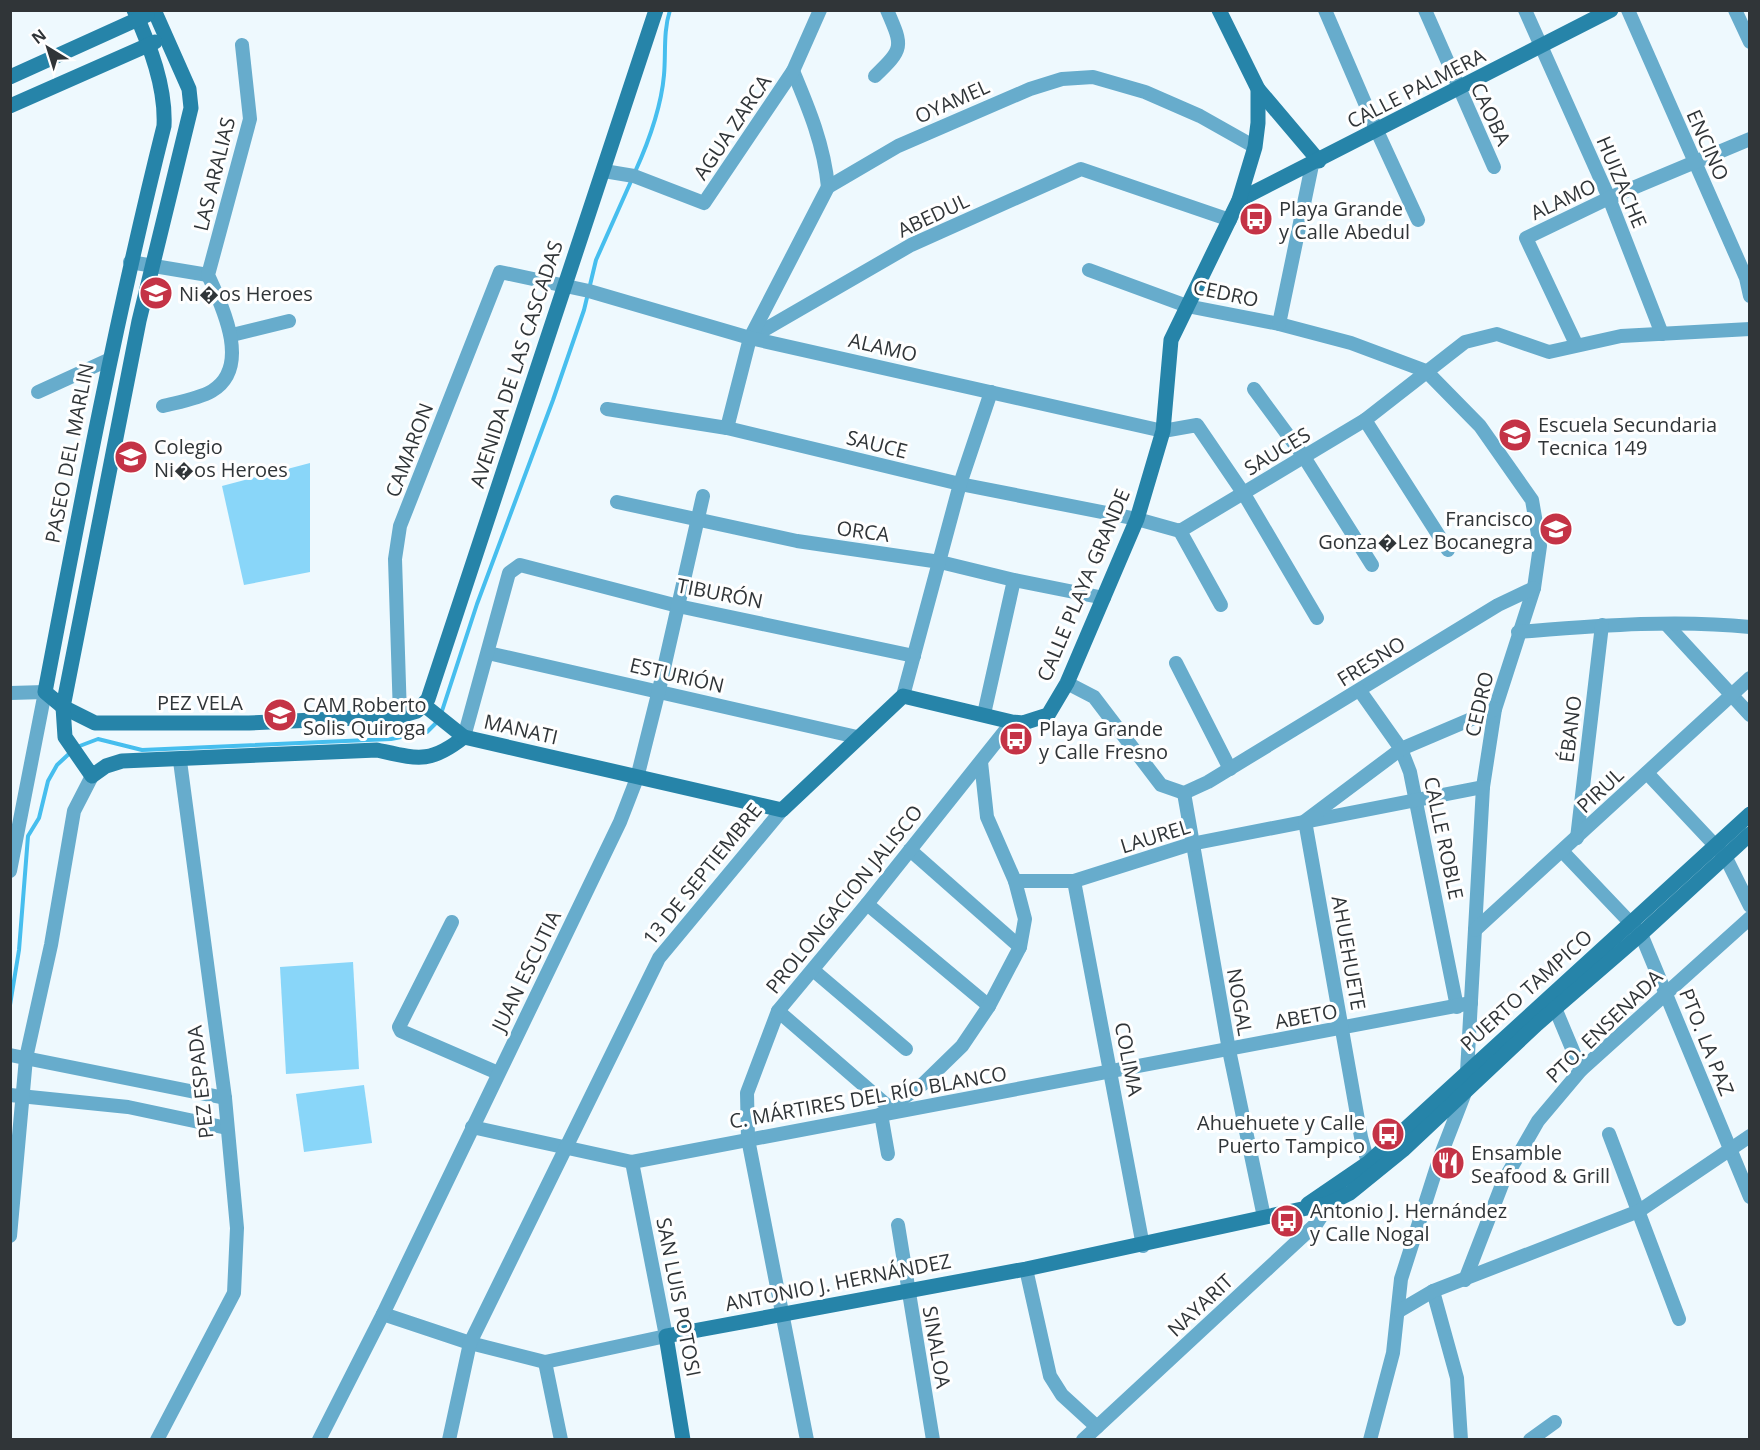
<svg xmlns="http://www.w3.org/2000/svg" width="1760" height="1450" viewBox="0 0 1760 1450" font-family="'Open Sans',sans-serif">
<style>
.pitch{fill:#89d6f9}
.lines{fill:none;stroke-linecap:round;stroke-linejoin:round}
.stream{stroke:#46beee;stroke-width:4}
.street{stroke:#67accc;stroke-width:14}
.secondary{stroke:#2684a9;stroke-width:15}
.labels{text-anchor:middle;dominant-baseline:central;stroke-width:6;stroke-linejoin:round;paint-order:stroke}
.street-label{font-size:20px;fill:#303538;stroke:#fff}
.poi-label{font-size:20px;fill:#303538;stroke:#fff;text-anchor:start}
</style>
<rect width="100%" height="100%" fill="#eef9fe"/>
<g class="pitch">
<path d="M310,463V572L244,585L222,486Z"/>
<path d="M353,962L359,1069L286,1074L280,967Z"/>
<path d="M364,1085L372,1143L304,1152L296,1094Z"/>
</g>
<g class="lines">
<g class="stream">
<path d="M635,172C649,141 661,109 664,75C666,53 663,32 670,10"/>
<path d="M441,714L477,604L553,400L584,310L596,260L632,179"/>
<path d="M77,747L98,739L142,750L391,739L427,732L438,721"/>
<path d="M10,1005L19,950L28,836L39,818L48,781L57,765L71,752"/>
</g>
<g class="street">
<path d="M1325,10L1377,131L1418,220"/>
<path d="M1425,10L1494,167"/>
<path d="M1525,10L1609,198L1662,334"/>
<path d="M1628,10L1746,278L1750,296"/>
<path d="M1735,10L1750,42"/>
<path d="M793,71C809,109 824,145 828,187"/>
<path d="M875,76C904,48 903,47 887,10"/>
<path d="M604,171L634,176L704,203L793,71L820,10"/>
<path d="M130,262L208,275"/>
<path d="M1089,270L1187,306L1279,324L1351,343L1426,371L1480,426L1532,500L1540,546L1534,588L1495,709L1483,787L1466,1090L1440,1157L1401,1279L1393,1353L1370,1440"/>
<path d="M1279,324L1312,165"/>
<path d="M232,335L289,321"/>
<path d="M750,338L911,245L1081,169L1230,220"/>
<path d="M1576,344L1526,238L1609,198L1750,139"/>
<path d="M1254,389L1304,457L1372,565"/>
<path d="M38,392L108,360"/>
<path d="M163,406C179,402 198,399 212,391C252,367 222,306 208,275L250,119L242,45"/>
<path d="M607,409L727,428L960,484L1137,519L1180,531L1365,420L1465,342L1497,334L1549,352L1621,336L1750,329"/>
<path d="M1365,420L1448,550"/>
<path d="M727,428L750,338L828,187L898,146L1030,89L1062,79L1093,77L1145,92L1200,116L1255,147"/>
<path d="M617,502L797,541L940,562L1014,580L1104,598"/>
<path d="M1180,531L1221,605"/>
<path d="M1667,625L1750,715"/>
<path d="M1518,632C1595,626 1673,619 1750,627"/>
<path d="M488,653L857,737"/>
<path d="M1176,663L1230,769"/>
<path d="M1067,683L1094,697L1161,785L1184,793L1208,782L1498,605L1534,588"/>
<path d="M1360,691L1401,749L1410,772L1457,1007"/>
<path d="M10,693L45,692L10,871"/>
<path d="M903,696L960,484L991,392"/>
<path d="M984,714L1014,580"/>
<path d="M400,716L395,559L400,526L500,272L589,291L750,338L1163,431L1197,425L1244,494L1317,618"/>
<path d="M464,737L509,573L520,565L678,606L914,656"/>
<path d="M1647,773L1725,856L1750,906"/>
<path d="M1184,793L1229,1050L1264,1217"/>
<path d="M1577,838L1602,625"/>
<path d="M910,850L1020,947"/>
<path d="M1562,851L1641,934L1750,1197"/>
<path d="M1015,881H1074L1191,844L1483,787"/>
<path d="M1074,881L1143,1246"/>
<path d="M867,904L989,1006"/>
<path d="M452,922L399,1027L401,1031L498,1073"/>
<path d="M1475,930L1750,678"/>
<path d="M813,970L906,1049"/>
<path d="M1555,1008L1581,1070"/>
<path d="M778,1011L890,1108"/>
<path d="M10,1055L225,1098"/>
<path d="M10,1095L128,1107L227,1128"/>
<path d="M885,1111L923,1084L962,1046L989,1006L1020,947L1025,919L1015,881L987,817L981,762"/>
<path d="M881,1114L888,1154"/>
<path d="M472,1127L632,1162L1471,1003"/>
<path d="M1609,1134L1679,1319"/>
<path d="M1368,1163L1361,1137L1305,821L1401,749L1495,709"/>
<path d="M898,1225L933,1440"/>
<path d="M10,1236L26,1058L51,945L74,811L92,776"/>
<path d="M1026,1269L1050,1376L1062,1395L1097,1427"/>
<path d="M1465,1280L1503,1182L1538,1121L1581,1070L1750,918"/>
<path d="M1433,1291L1457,1378L1461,1440"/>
<path d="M1399,1311L1433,1291L1639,1211L1750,1136"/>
<path d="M383,1314L470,1343L545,1362L666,1336L632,1162"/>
<path d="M545,1362L561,1440"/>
<path d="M157,1440L234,1293L237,1228L225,1098L180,761"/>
<path d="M319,1440L383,1314L620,822L637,778L659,690L703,496"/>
<path d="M449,1440L470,1343L659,958L782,810"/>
<path d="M807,1440L748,1139L747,1093L778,1011L867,904L1012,722"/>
<path d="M1083,1440L1317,1223L1330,1203L1328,1197"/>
<path d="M1530,1440L1555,1422"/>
</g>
<g class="secondary">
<path d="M134,10C150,46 166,87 164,126C117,313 81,502 45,692L63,707L95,723H249L400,716L417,711L428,699L656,10"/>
<path d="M154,10L189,89L191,108L139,321L63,707L65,737L92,776L106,766L122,761L377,750C418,759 430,764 464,737"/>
<path d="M10,77L147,15"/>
<path d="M1258,89L1319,161"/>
<path d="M10,106L155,42"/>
<path d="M1239,200L1611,10"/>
<path d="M424,705L464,737L782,810L903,696L1012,722L1023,723L1048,715L1067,683L1137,519L1163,431L1171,340L1239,200L1255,147L1258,123V89L1219,10"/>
<path d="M1308,1204L1368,1163L1750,814"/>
<path d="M683,1440L666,1336L1026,1269L1330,1203L1350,1193L1403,1150L1537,1024L1641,934L1750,834"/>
</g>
</g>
<defs>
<g id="bus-disc" transform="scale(1.725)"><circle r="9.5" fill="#c43346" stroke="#fff"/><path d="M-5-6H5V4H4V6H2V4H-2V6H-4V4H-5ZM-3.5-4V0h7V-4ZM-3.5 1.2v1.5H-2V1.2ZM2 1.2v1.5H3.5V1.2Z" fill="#fff"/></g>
<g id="school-disc" transform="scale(1.725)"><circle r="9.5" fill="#c43346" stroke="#fff"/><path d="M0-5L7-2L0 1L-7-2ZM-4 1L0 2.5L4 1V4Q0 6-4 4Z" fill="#fff"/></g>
<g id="university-disc" transform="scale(1.725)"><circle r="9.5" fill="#c43346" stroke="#fff"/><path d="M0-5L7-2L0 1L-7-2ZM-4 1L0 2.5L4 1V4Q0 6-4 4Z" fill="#fff"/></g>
<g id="restaurant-disc" transform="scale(1.725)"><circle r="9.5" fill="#c43346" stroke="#fff"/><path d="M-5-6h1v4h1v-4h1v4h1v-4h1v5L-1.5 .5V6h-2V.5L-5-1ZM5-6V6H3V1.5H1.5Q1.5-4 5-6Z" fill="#fff"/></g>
</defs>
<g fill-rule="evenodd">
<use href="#bus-disc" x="1256" y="219"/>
<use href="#school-disc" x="156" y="293"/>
<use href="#school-disc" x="1515" y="435"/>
<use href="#university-disc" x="131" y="457"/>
<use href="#school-disc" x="1556" y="529"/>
<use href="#school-disc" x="280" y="715"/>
<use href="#bus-disc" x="1016" y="739"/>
<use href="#bus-disc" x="1388" y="1134"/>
<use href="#restaurant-disc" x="1448" y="1163"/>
<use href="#bus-disc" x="1287" y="1221"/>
</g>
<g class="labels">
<g class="street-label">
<text transform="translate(1416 88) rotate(-27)">CALLE PALMERA</text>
<text transform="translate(952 101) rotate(-24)">OYAMEL</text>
<text transform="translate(1491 114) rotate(65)">CAOBA</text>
<text transform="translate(732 127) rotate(-56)">AGUA ZARCA</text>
<text transform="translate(1708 145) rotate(66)">ENCINO</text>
<text transform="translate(214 174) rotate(-76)">LAS ARALIAS</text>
<text transform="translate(1622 182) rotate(67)">HUIZACHE</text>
<text transform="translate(1563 199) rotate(-25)">ALAMO</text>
<text transform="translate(933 215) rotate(-25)">ABEDUL</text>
<text transform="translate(1226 293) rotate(12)">CEDRO</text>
<text transform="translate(883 347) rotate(13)">ALAMO</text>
<text transform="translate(516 364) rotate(-72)">AVENIDA DE LAS CASCADAS</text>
<text transform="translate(877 444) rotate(14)">SAUCE</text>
<text transform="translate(409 450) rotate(-69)">CAMARON</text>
<text transform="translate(1277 451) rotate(-31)">SAUCES</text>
<text transform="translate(69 453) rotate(-79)">PASEO DEL MARLIN</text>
<text transform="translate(863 531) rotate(8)">ORCA</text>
<text transform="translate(1083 585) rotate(-67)">CALLE PLAYA GRANDE</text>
<text transform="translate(720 593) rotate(11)">TIBURÓN</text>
<text transform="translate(1371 661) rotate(-32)">FRESNO</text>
<text transform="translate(677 675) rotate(13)">ESTURIÓN</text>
<text x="200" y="702">PEZ VELA</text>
<text transform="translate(1479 704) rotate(-77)">CEDRO</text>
<text transform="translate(521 729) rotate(13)">MANATI</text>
<text transform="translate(1570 729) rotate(-83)">ÉBANO</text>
<text transform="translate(1600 790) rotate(-43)">PIRUL</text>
<text transform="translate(1155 836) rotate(-17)">LAUREL</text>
<text transform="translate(1444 838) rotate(78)">CALLE ROBLE</text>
<text transform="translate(702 874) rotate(-51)">13 DE SEPTIEMBRE</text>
<text transform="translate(844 899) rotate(-51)">PROLONGACION JALISCO</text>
<text transform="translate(1349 953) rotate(80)">AHUEHUETE</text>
<text transform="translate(526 971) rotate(-64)">JUAN ESCUTIA</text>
<text transform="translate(1526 990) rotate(-42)">PUERTO TAMPICO</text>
<text transform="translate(1240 1002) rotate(80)">NOGAL</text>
<text transform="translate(1306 1016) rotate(-10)">ABETO</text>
<text transform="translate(1604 1026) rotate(-44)">PTO. ENSENADA</text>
<text transform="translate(1707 1042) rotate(68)">PTO. LA PAZ</text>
<text transform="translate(1129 1059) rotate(79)">COLIMA</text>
<text transform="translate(200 1082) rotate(-96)">PEZ ESPADA</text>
<text transform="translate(868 1097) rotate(-10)">C. MÁRTIRES DEL RÍO BLANCO</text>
<text transform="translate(838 1282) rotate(-11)">ANTONIO J. HERNÁNDEZ</text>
<text transform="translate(679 1297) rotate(79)">SAN LUIS POTOSI</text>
<text transform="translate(1200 1305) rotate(-43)">NAYARIT</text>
<text transform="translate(937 1347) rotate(80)">SINALOA</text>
</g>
<g class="poi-label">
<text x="1279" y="208">Playa Grande<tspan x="1279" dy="23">y Calle Abedul</tspan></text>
<text x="179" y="293">Ni�os Heroes</text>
<text x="1538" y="424">Escuela Secundaria<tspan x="1538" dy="23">Tecnica 149</tspan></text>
<text x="154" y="446">Colegio<tspan x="154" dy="23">Ni�os Heroes</tspan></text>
<text x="1533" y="518" text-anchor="end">Francisco<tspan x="1533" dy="23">Gonza�Lez Bocanegra</tspan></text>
<text x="303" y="704">CAM Roberto<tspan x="303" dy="23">Solis Quiroga</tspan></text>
<text x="1039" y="728">Playa Grande<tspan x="1039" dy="23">y Calle Fresno</tspan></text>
<text x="1365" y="1122" text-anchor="end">Ahuehuete y Calle<tspan x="1365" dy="23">Puerto Tampico</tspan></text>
<text x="1471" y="1152">Ensamble<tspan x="1471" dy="23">Seafood &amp; Grill</tspan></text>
<text x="1310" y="1210">Antonio J. Hernández<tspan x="1310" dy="23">y Calle Nogal</tspan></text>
</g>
</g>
<rect width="1760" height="1450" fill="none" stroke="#303538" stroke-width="24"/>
<g transform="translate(48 48) rotate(322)" stroke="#ffffff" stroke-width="4.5" paint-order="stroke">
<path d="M0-4.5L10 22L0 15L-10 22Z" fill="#303538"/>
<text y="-9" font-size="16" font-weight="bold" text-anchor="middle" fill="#303538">N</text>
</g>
</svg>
